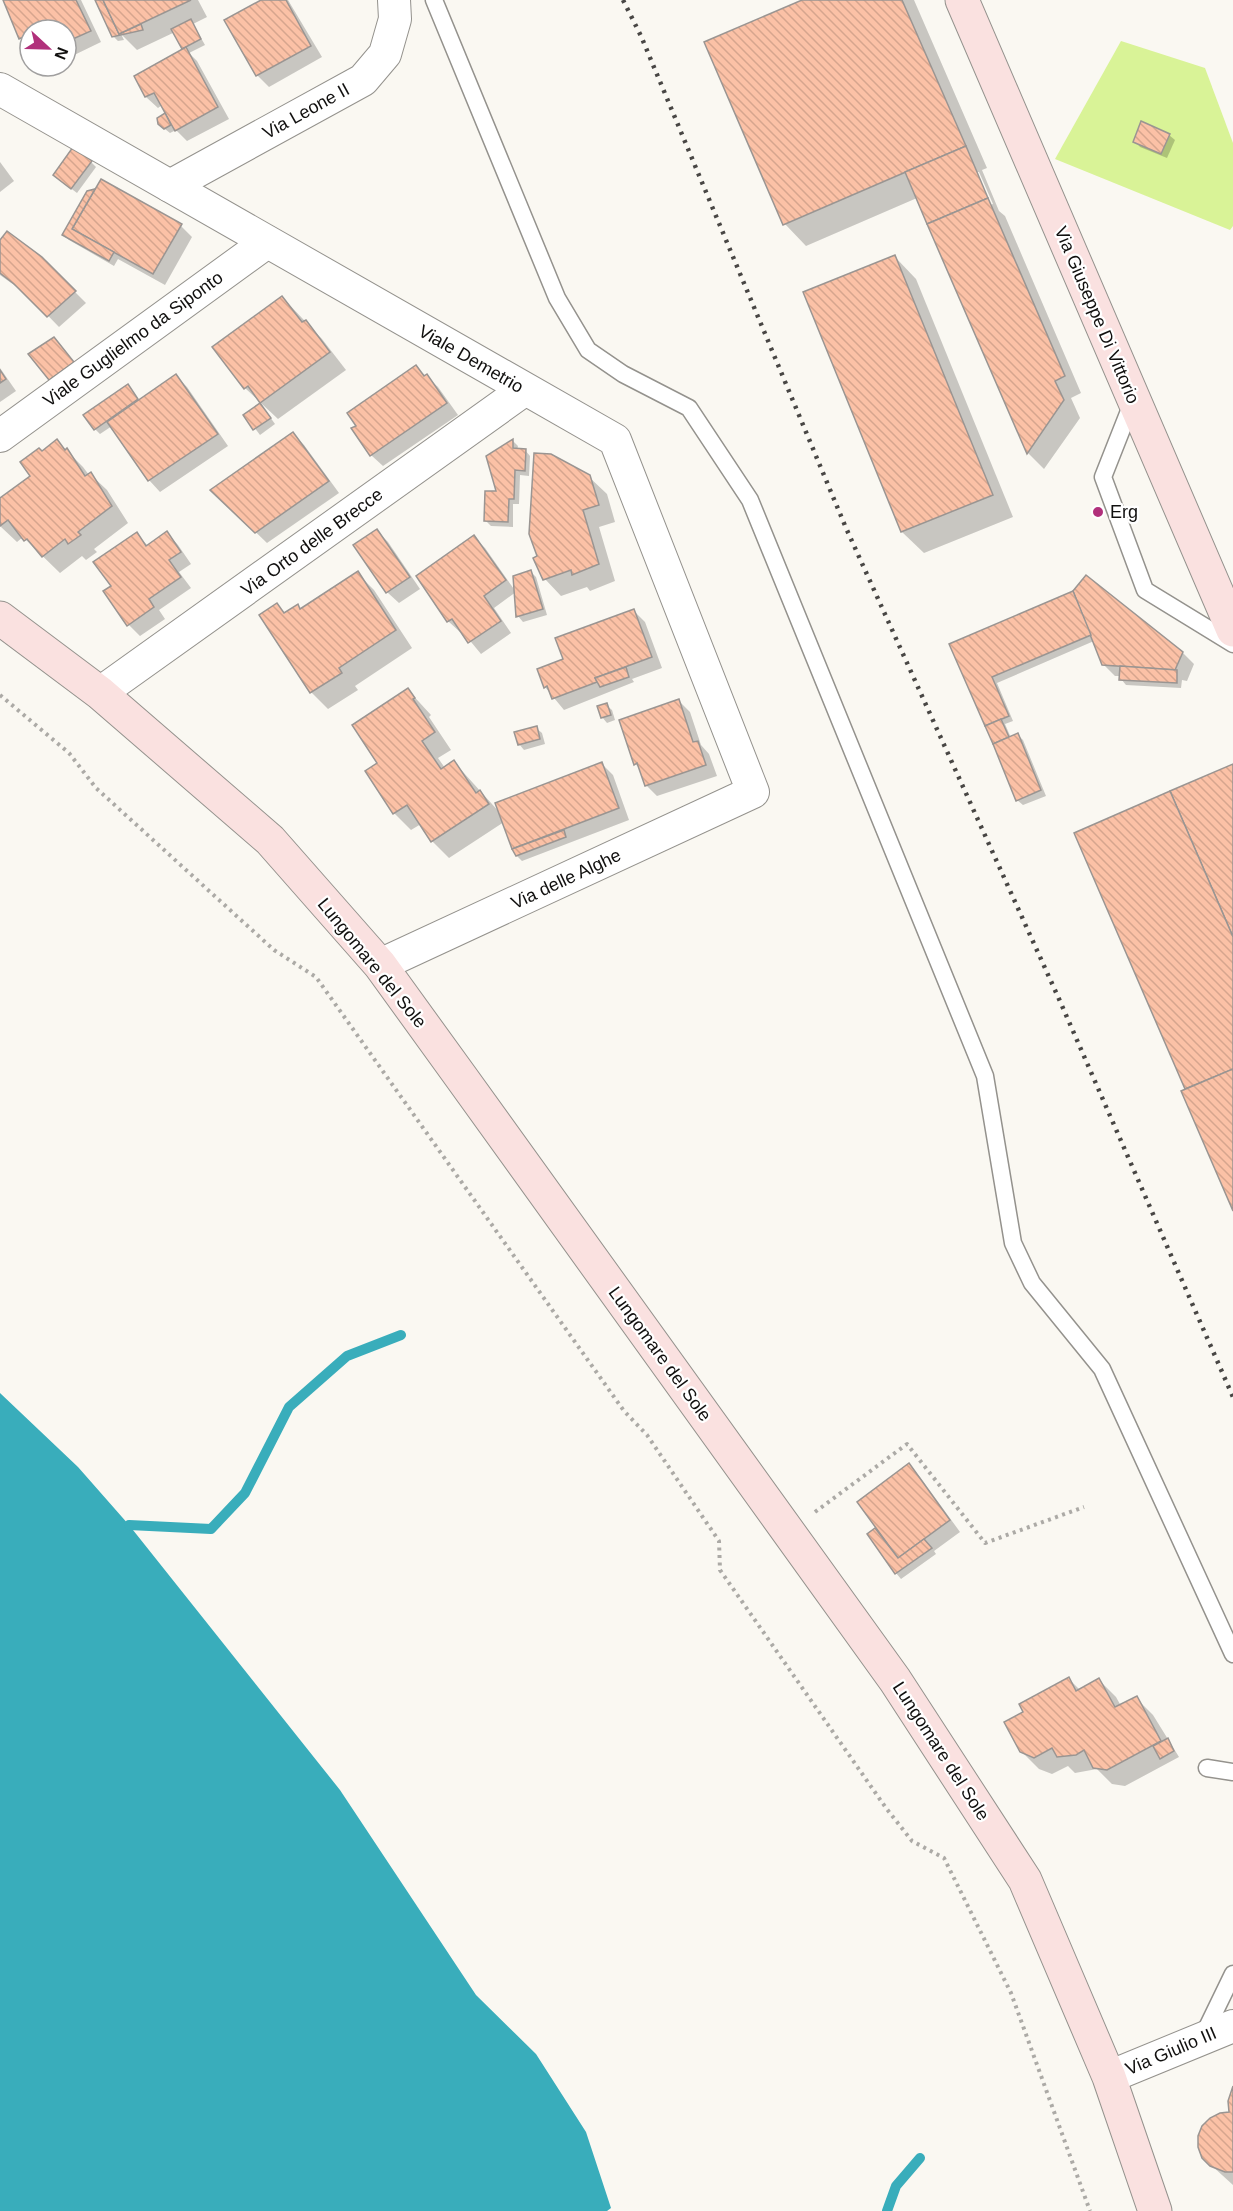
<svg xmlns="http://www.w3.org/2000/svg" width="1233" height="2211" viewBox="0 0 1233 2211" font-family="Arial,sans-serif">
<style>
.grass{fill:#d9f397}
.water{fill:#39adbb}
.shadow{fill:#0003;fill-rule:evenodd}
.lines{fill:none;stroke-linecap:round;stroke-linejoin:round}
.stream{stroke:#39adbb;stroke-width:10}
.building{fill:url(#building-back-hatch);stroke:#9a9592;stroke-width:1.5}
.lane-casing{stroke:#94928d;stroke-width:19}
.street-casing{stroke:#94928d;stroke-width:34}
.secondary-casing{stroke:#94928d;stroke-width:35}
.path{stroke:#acaaa6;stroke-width:4;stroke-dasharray:3 4.5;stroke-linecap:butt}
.lane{stroke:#fff;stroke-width:16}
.street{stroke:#fff;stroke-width:32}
.secondary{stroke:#fae1e0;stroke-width:33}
.rail{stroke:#484644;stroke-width:4.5;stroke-dasharray:3 6;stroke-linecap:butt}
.poi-dot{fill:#b1307b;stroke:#fff;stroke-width:2}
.labels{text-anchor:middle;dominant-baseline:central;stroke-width:4.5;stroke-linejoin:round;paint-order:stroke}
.street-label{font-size:18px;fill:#11100f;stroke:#fff}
.poi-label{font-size:18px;fill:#11100f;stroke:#fff;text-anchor:start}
</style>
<defs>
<pattern id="building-back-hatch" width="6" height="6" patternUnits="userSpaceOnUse" patternTransform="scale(1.5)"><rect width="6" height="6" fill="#fbc1a6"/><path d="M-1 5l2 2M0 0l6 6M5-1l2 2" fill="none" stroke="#d6a58e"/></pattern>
</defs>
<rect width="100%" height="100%" fill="#faf8f2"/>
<path class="grass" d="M1121,41L1205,68L1233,143V226L1230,230L1055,159Z"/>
<path class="water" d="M0,1393L78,1467L129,1525L340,1790L476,1995L536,2054L586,2132L611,2208L607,2211H0Z"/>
<g class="shadow">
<path d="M4,0H81L101,42L66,59V30H30V47L21,38Z"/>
<path d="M96,0H198L207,17L193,24L205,45L189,53L197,61L229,119L187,141L176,130L170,133L165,129L159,123L158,119L167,114L162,105L158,108L146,97L136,77L185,50L175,32L137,50L121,34L124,40L118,41L113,36Z"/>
<path d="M264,0H288L322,57L269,87L257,75L226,21Z"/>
<path d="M806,0H914L987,168L982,170L999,211L1005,216L1081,393L1071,398L1080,418L1044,469L1028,453L917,198L806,246L785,224ZM975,172H979L993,204L990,205Z"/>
<path d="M1169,135L1175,140L1167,158L1140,147L1135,141Z"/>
<path d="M0,162L14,181L0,192Z"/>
<path d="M91,162L96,167L77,193L60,180Z"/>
<path d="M94,191L181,226L192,237L165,285L118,259L114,266L69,240L63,235L88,192Z"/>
<path d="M0,242L41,258L86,303L59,327L28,295L0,275Z"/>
<path d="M895,257L916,279L1013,517L924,553L902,532L805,293Z"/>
<path d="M282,297L322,339L346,370L278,419L245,388L214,347Z"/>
<path d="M59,345L78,368L55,384L50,379Z"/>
<path d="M416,367L438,387L458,415L383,466L371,455Z"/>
<path d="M0,368L16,391L0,402Z"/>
<path d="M176,376L187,387L228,446L160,492L149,480L112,426L100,434L95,429L128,386L139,401Z"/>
<path d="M265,410L275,424L260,435L245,415Z"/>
<path d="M292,434L304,445L339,493L267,543L213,491Z"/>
<path d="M57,441L83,467L89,475L90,474L107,490L128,523L94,549L97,552L86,560L82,556L60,573L23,537L17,542L0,526V500L32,476L42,453Z"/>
<path d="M513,441L518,446L517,450H525L530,456L529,476L520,475L519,504H513V527L491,526L486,521L498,493Z"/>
<path d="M589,477L607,494L615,522L599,527L615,581L590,591L587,587L561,596L545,579L539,557Z"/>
<path d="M377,531L388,542L420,589L399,603L387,592Z"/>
<path d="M167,533L178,545L191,564L179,572L191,588L159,610L165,619L140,636L129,625L106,592L113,587L137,534L148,546Z"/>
<path d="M474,537L485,548L516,592L531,572L536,577L547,615L523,622L518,616L516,592L494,608L511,633L481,654L462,631L460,632L448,621Z"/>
<path d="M357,573L374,590L412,648L355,686L358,690L328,709L311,692L261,615L277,605L286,614L297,606L301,610Z"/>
<path d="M1074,592L1183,653L1194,664L1187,681L1182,680L1181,688L1126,685L1121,679V676H1115L1103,664L1094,641L997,683L1013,721L1005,724L1011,738L1018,735L1023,740L1046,796L1023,805L1017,800L951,645Z"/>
<path d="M633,610L645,622L662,668L632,679L634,682L564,710L545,687L565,660Z"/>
<path d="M408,690L431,715L429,717L451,750L438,758L445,768L454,762L501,814L601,763L613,775L629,820L522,861L517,856L504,822L449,858L432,841L421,824L411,830L394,813L379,763Z"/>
<path d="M679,701L690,712L701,745L709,754L717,776L657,796L646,785L641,769L635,764Z"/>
<path d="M606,705L612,710L615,720L607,723L602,717Z"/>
<path d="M536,728L542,733L545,744L524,750L519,744Z"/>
<path d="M909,1465L920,1477L960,1532L934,1551L936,1554L901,1579L896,1573L875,1530L881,1536L883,1535Z"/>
<path d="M1069,1679L1080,1690L1099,1680L1116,1697L1121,1706L1136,1698L1153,1715L1179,1757L1125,1786L1112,1784L1097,1769L1075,1773L1068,1766L1052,1774L1039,1769L1021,1751L1025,1713Z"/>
<path d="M1233,2090V2185L1211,2165L1231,2113Z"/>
</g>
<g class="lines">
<g class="stream">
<path d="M129,1525L211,1529L245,1493L289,1407L347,1356L401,1335"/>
<path d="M887,2211L896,2186L920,2158"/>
</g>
</g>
<g class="building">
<path d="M3,0H76L91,31L66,42V30H30V34L19,39Z"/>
<path d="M95,0H103L119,34L141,24L143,30L112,37Z"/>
<path d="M103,0H191L119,34Z"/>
<path d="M261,0H286L311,46L256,76L224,20Z"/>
<path d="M802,0H902L966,146L783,225L704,42Z"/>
<path d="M191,19L201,39L182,49L171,29Z"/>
<path d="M186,47L218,107L175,131L154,93L145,97L134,76Z"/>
<path d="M165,113L171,125L164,129L158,124L157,118Z"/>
<path d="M1141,121L1170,134L1161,154L1133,142Z"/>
<path d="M966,146L988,198L927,224L905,172Z"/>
<path d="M73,147L92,161L71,189L53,175Z"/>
<path d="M101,179L182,224L153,274L72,229Z"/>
<path d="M95,189L72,229L114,252L109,261L62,235L87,191Z"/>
<path d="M988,198L1065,376L1055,381L1064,400L1027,454L927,224Z"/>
<path d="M7,231L42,257L76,291L47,317L14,284L0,273V240Z"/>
<path d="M895,255L993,495L901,532L803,292Z"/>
<path d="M282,296L302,322L306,320L330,352L260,403L248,386L244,389L212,347Z"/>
<path d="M54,337L74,362L49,380L28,354Z"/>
<path d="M416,365L424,376L427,374L447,403L370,456L351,428L356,426L347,413Z"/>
<path d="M0,370L6,379L0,383Z"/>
<path d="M176,374L218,434L148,481L107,422Z"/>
<path d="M128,384L138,399L94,430L83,415Z"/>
<path d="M260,403L271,418L253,430L243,415Z"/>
<path d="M293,432L329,481L255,533L210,490Z"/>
<path d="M57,439L65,450L67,448L85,476L91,472L112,506L78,532L81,535L68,544L65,539L42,557L27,539L24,541L8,520L0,526V498L30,476L20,462L39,448L42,451Z"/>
<path d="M513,439V448L526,449L525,471L515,470L514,499H509L508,522L484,521L485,491H496L486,456Z"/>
<path d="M534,453L551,454L590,475L599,505L583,510L599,564L572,575L571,570L543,580L533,558L537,556L529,534Z"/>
<path d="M377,529L410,577L386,593L353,545Z"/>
<path d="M167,531L181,552L169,560L181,577L149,599L154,607L127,626L103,591L111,586L93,562L137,532L146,546Z"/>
<path d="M474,535L506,580L484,596L501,621L468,643L452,619L447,622L416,576Z"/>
<path d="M531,570L543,609L516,617L513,576Z"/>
<path d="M358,571L396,630L339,668L342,673L310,693L259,615L277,603L284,613L298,604L300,609Z"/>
<path d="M1086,575L1183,652L1175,670L1102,665L1073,591Z"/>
<path d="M1073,591L1091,635L992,677L1009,716L985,726L949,644Z"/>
<path d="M634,609L652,657L595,678L597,682L552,699L547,686L544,688L537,669L563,659L555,638Z"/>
<path d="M1120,666L1177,670V683L1119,680Z"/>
<path d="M626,667L629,677L600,687L595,678Z"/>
<path d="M408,688L415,698L413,699L435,732L422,741L441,769L454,760L476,793L480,790L489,804L431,842L407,805L393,814L365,771L377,763L352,725Z"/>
<path d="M679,699L693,742L698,741L706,765L645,786L637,763L634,765L619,720Z"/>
<path d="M607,703L611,715L601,718L597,706Z"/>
<path d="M1001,719L1009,737L993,744L985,726Z"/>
<path d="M537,726L540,739L518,745L514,732Z"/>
<path d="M1018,733L1041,790L1016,801L993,744Z"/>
<path d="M602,762L619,808L512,849L495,803Z"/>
<path d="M1233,764V937L1170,791Z"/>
<path d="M1170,791L1233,937V1069L1185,1089L1074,833Z"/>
<path d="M564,830L566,837L516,856L512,849Z"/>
<path d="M1233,1069V1211L1181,1091Z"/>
<path d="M909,1463L950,1520L898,1558L857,1502Z"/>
<path d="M875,1528L898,1558L924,1539L932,1548L895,1574L867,1534Z"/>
<path d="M1069,1677L1076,1691L1099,1678L1115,1707L1137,1696L1161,1741L1107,1770L1093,1768L1084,1750L1076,1755L1057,1757L1052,1748L1034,1758L1020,1752L1004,1722L1023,1712L1019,1704Z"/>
<path d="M1168,1738L1174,1751L1160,1759L1153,1746Z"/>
<path d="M1233,2086V2172H1225L1210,2166L1202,2158L1198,2147V2136L1202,2126L1210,2118L1220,2113L1229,2112L1228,2101Z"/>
</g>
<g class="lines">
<g class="lane-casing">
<g id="lane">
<path d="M434,0L557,298L588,350L623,374L689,408L750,500L985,1076L1013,1243L1032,1283L1102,1369L1233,1654"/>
<path d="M1133,401L1103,477L1145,590L1233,644"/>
<path d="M1207,1768L1233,1772"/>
<path d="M1202,2038L1233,1974"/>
</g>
</g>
<g class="street-casing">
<g id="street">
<path d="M0,89L615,440L753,792L380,965"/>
<path d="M170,186L363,80L385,54L395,19L394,0"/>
<path d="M0,436L267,242"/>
<path d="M100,693L524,390"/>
<path d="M1109,2077L1233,2026"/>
</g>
</g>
<g class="secondary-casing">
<g id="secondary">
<path d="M962,0L1233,630"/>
<path d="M0,618L100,693L270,840L380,965L461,1077L895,1680L1025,1880L1109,2077L1155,2211"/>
</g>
</g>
<g class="path">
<path d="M0,695L69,753L96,788L274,950L316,977L624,1411L647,1435L719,1541L720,1570L886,1808L912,1841L944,1858L1011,1993L1090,2211"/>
<path d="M815,1512L907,1444L985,1543L1084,1507"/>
</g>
<use href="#lane" class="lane"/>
<use href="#street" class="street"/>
<use href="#secondary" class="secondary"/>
<path class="rail" d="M623,0L641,36L846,528L1059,999L1233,1397"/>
</g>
<circle class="poi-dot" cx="1098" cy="512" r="6"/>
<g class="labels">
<g class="street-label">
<text transform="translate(306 111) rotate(-29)">Via Leone II</text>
<text transform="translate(1097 315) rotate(67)">Via Giuseppe Di Vittorio</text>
<text transform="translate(133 339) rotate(-36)">Viale Guglielmo da Siponto</text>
<text transform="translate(471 359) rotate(30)">Viale Demetrio</text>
<text transform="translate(312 542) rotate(-36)">Via Orto delle Brecce</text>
<text transform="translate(566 879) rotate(-25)">Via delle Alghe</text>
<text transform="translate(372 963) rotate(51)">Lungomare del Sole</text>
<text transform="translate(660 1354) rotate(54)">Lungomare del Sole</text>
<text transform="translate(941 1751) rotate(57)">Lungomare del Sole</text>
<text transform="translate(1171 2051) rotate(-23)">Via Giulio III</text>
</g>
<g class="poi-label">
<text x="1110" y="512">Erg</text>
</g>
</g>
<g transform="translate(48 48) rotate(112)"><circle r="28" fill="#ffffff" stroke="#a09f9f" stroke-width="1.5"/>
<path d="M0-4.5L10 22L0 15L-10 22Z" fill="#b1307b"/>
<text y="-9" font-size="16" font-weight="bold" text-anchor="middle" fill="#11100f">N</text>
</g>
</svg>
